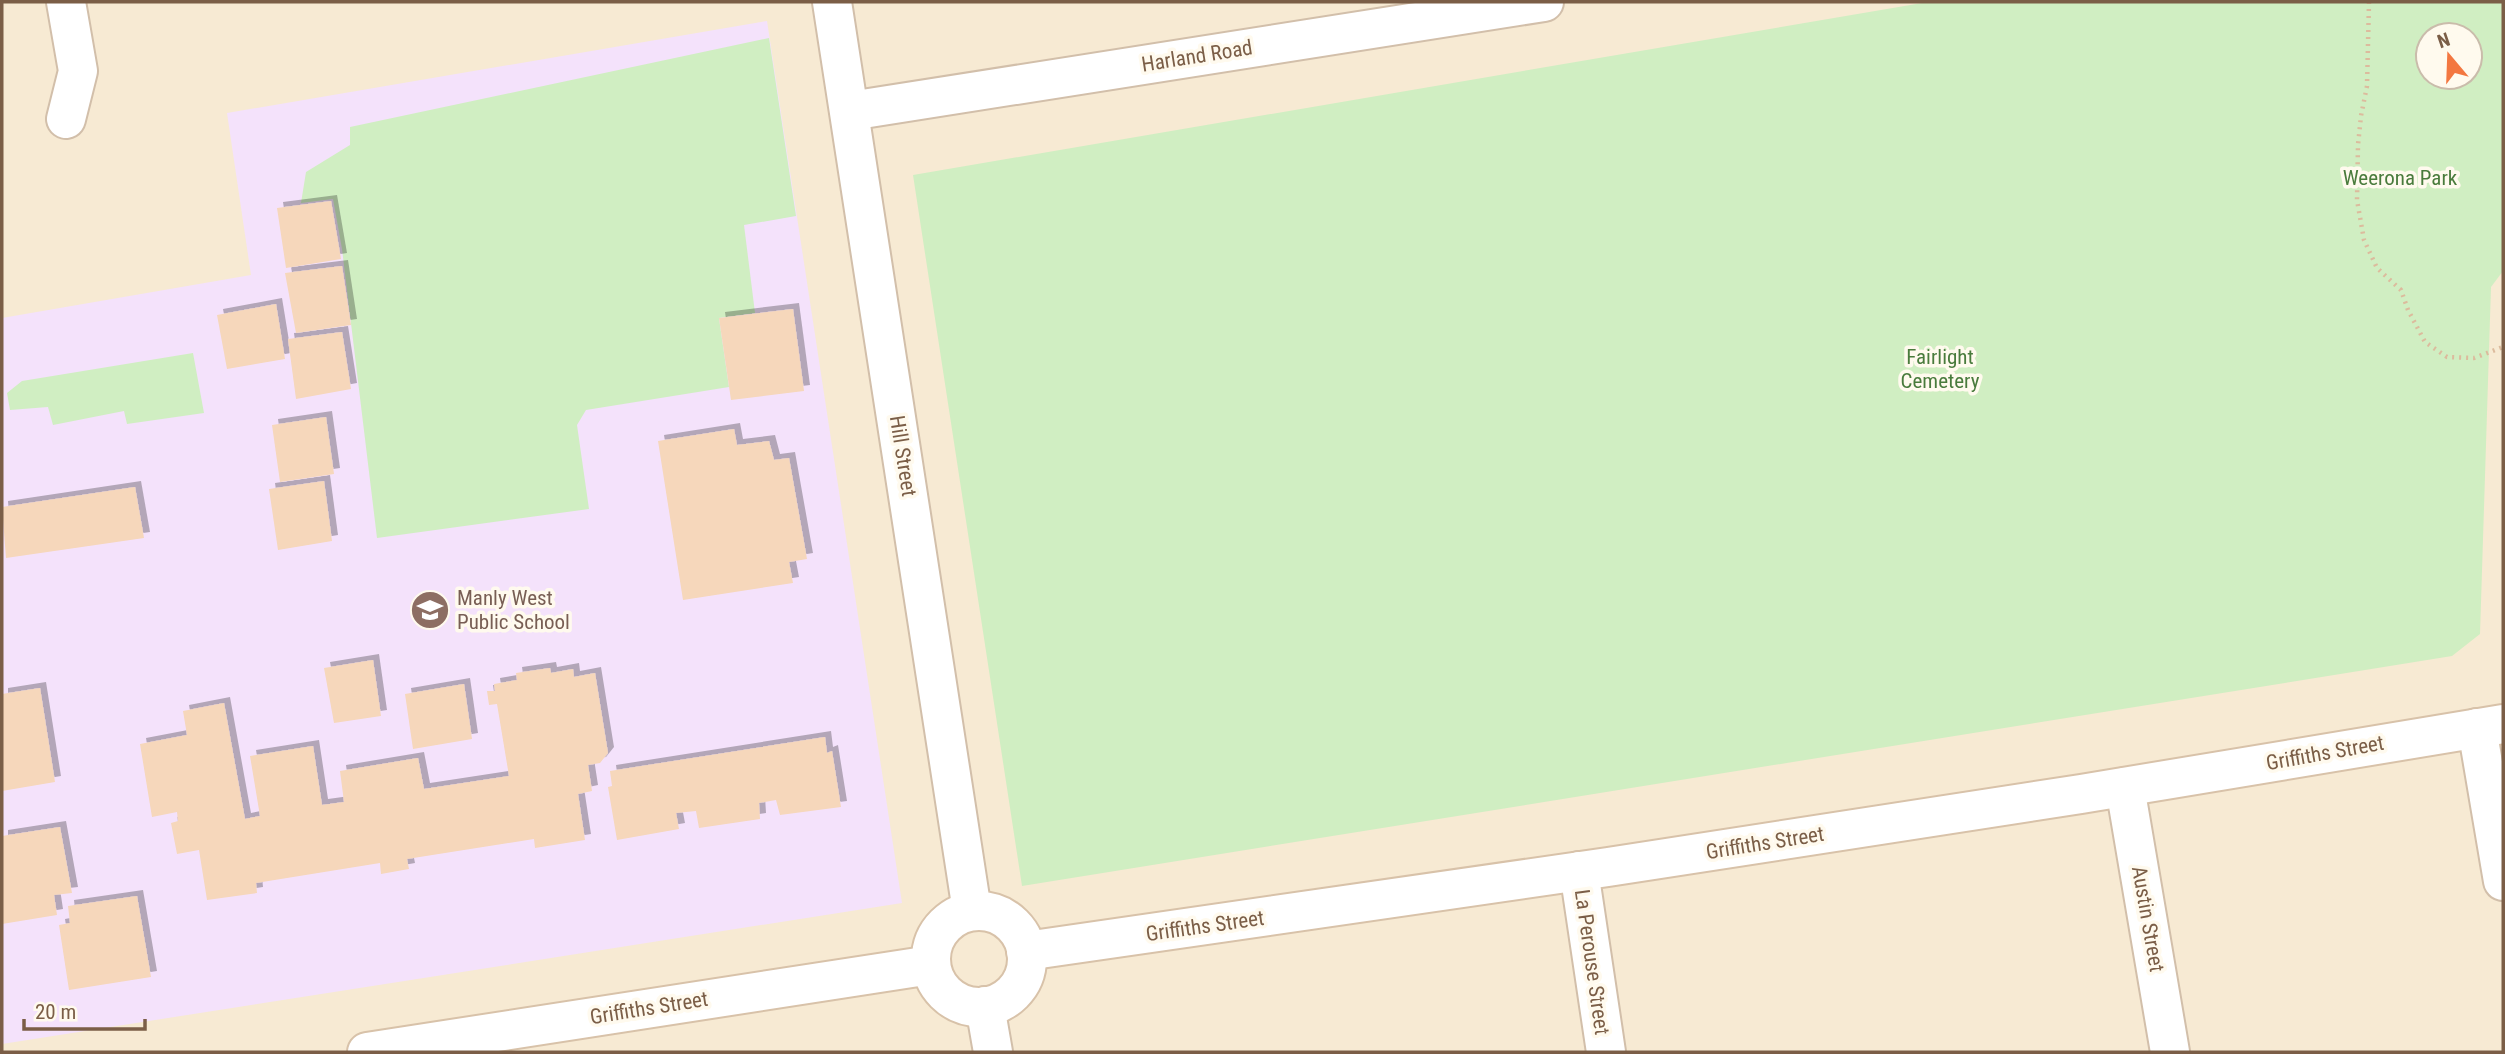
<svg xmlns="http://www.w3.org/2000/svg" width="2505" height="1054" viewBox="0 0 2505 1054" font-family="'Roboto Condensed',sans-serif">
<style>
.residential{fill:#f7ead3;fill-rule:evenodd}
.education{fill:#f4e2fb}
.green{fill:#d0eec2;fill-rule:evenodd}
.building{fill:#f6d7bb;filter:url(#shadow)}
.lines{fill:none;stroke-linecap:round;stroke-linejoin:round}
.street-casing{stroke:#d2bfaa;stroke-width:42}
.secondary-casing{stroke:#d8c2a9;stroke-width:42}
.path{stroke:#dcbb9d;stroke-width:4.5;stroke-dasharray:2 5;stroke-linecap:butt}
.street{stroke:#fff;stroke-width:38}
.secondary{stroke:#fff;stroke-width:38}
.labels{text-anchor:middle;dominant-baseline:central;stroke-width:7;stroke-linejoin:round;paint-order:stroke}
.street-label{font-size:21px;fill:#7b5e47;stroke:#fffaee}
.park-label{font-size:21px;fill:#497b3c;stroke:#fffaee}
.education-label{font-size:21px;fill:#785e54;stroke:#fffaee;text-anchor:start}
</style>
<defs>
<filter id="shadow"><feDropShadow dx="6" dy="-6" stdDeviation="0" flood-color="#0004"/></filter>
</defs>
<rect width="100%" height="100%" fill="#fef7e6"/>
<path class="residential" d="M2,2H2503V1052H2ZM2428,35H2470V77H2428Z"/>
<path class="education" d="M767,21L902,903L2,1044V318L251,275L227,113Z"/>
<g class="green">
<path d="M1928,2H2503V271L2491,287L2480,634L2452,656L1022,886L913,175ZM2428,35H2470V77H2428Z"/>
<path d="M769,38L796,216L744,225L755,313L719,318L729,387L586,410L577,425L589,509L377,538L342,249L333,199L301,203L306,172L350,145V127Z"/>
<path d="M193,353L204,413L127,424L124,411L53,425L48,407L10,410L7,393L22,381Z"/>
</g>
<g class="building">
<path d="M331,201L341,259L286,268L277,208Z"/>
<path d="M342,266L351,325L296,333L285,273Z"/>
<path d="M276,304L285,359L227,369L217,315Z"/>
<path d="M793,309L804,391L731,400L719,318Z"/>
<path d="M342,332L351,389L296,399L288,339Z"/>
<path d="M326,417L334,474L280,482L272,425Z"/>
<path d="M734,429L737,445L769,441L774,460L789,458L807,559L789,562L793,583L683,600L658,441Z"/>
<path d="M324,481L332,541L278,550L269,489Z"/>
<path d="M135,487L144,538L6,558L2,507Z"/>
<path d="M373,660L381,716L334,723L324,668Z"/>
<path d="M550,668L551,673L573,669L574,677L595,673L608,753L600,763L588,765L592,791L578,794L585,840L535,848L534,839L407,859L409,869L381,874L380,863L256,883L257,893L207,900L199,850L177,854L171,823L178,821L177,812L152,817L140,744L187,735L183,711L224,703L245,819L260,816L250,756L313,746L322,805L344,802L340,771L418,758L424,789L509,776L497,704L489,705L487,691H495L494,684L517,680L516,673Z"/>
<path d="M464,684L472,739L413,749L405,694Z"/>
<path d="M40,688L55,782L2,791V694Z"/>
<path d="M825,737L827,753L832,751L841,807L780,815L776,800L759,803L760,819L699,828L696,811L676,813L679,829L617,840L608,787L612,786L610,771Z"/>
<path d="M60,827L72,893L54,895L57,915L2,924V836Z"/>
<path d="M137,896L151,977L69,990L59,925L70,923L68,906Z"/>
</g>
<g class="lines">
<g class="street-casing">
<g id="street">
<path d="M66,2L78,71L66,119"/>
<path d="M832,2L972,911"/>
<path d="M850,111L1544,2"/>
<path d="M2477,728L2503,881"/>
<path d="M2125,787L2170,1052"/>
<path d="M1579,871L1606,1052"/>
<path d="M985,1006L993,1052"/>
</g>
</g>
<g class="secondary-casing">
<g id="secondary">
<circle cx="979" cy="959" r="48"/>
<path d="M1026,951L1608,867L2081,794L2503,724"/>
<path d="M367,1052L931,965"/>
</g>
</g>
<path class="path" d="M2369,2L2367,86L2361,116L2358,145L2357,200L2364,240L2377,268L2401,290L2408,310L2425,342L2447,357L2474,358L2503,347"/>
<use href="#street" class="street"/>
<use href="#secondary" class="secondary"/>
</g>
<defs>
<g id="school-disc" transform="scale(2.0125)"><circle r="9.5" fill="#8d6e63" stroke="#fffaee"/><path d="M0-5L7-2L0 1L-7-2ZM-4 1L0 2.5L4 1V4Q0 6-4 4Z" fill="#fff"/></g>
</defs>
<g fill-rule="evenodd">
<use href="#school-disc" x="430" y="610"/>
</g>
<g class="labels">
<g class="street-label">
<text transform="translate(1197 56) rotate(-9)">Harland Road</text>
<text transform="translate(903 456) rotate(81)">Hill Street</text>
<text transform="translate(2325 753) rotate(-10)">Griffiths Street</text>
<text transform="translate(1765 843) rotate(-9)">Griffiths Street</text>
<text transform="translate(2148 919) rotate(80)">Austin Street</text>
<text transform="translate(1205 926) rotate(-8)">Griffiths Street</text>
<text transform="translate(1592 962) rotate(82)">La Perouse Street</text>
<text transform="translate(649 1008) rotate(-9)">Griffiths Street</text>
</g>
<g class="park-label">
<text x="2400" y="178">Weerona Park</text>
<text x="1940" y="357">Fairlight<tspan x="1940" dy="24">Cemetery</tspan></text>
</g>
<g class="education-label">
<text x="457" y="598">Manly West<tspan x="457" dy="24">Public School</tspan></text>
</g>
</g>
<rect width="2505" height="1054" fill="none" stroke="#7b5e47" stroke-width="7"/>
<g transform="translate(2449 56) rotate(341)"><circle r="33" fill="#fffaee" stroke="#cabcab" stroke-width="2"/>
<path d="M0-5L12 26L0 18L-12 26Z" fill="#f37740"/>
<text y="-10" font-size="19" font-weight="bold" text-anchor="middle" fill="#7b5e47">N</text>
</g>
<path d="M24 1019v10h121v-10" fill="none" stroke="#7b5e47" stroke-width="3.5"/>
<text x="35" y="1019" font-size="21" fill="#7b5e47" stroke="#fffaee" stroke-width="5" paint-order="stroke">20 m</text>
</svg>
